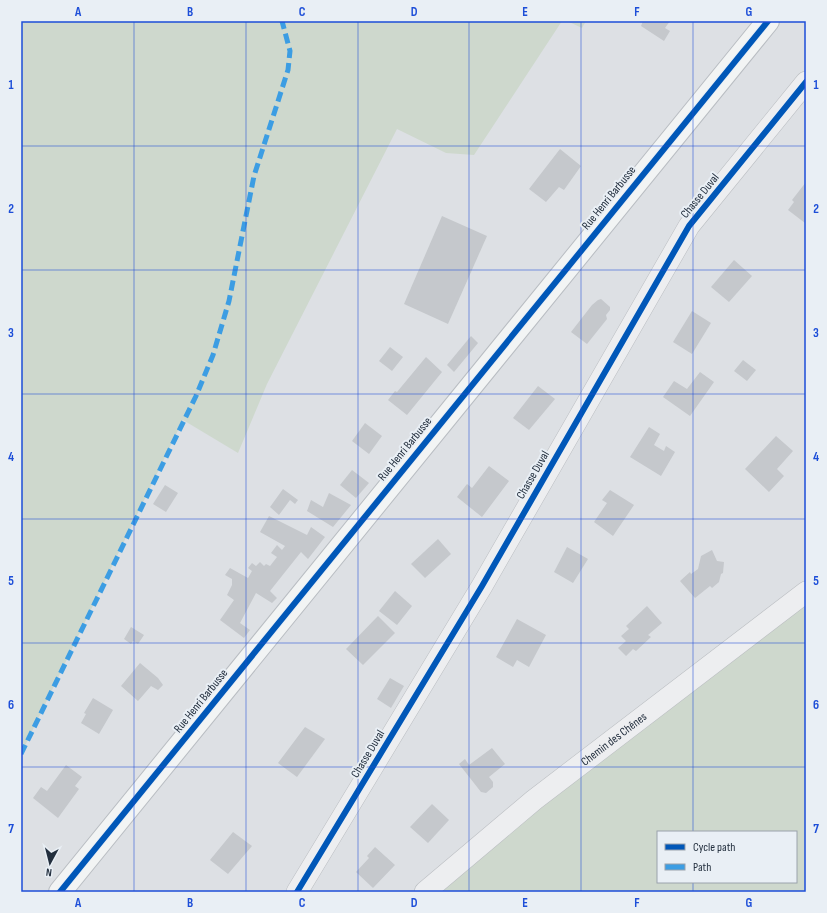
<svg xmlns="http://www.w3.org/2000/svg" width="827" height="913" viewBox="0 0 827 913" font-family="'Sofia Sans Condensed',sans-serif">
<style>
.green{fill:#ced8cd;fill-rule:evenodd}
.building{fill:#c5c8cc}
.lines{fill:none;stroke-linecap:round;stroke-linejoin:round}
.minor-casing{stroke:#bbbec2;stroke-width:22}
.primary-casing{stroke:#b9bdc2;stroke-width:24}
.minor{stroke:#edeef0;stroke-width:21}
.primary{stroke:#f2f4f4;stroke-width:22}
.quiet{stroke:#3c9de3;stroke-width:5;stroke-dasharray:10 5;stroke-linecap:butt}
.cycleway-casing{stroke:#e9eff5;stroke-width:8}
.cycleway{stroke:#0057b8;stroke-width:6}
.grid{fill:none;stroke:#1d4ed8;stroke-width:1;stroke-opacity:0.55}
.labels{text-anchor:middle;dominant-baseline:central;stroke-width:4;stroke-linejoin:round;paint-order:stroke}
.street-label{font-size:12px;fill:#232f3e;stroke:#e9eff5}
.neatline{fill:none;stroke:#1d4ed8;stroke-width:1.5}
.grid-label{font-size:13px;text-anchor:middle;font-weight:bold;fill:#1d4ed8}
</style>
<rect width="100%" height="100%" fill="#dde0e4"/>
<g class="green">
<path d="M21,21H562L474,155L446,153L397,129L267,384L238,453L183,420L21,754Z"/>
<path d="M567,21H586L582,28Z"/>
<path d="M806,592V892H425ZM658,832H796V882H658Z"/>
</g>
<g class="building">
<path d="M643,21H670L665,28L670,31L664,41L641,26Z"/>
<path d="M560,149L581,166L564,190L559,187L546,202L529,189Z"/>
<path d="M806,182V222L805,223L788,210L794,202L792,200Z"/>
<path d="M442,216L487,236L448,324L404,304Z"/>
<path d="M734,260L752,276L729,302L711,287Z"/>
<path d="M601,299L610,307V310L606,315L607,319L587,344L571,332L592,305L598,300Z"/>
<path d="M692,311L711,323L692,354L673,342Z"/>
<path d="M471,336L478,343L454,372L447,365Z"/>
<path d="M390,347L403,357L392,371L379,361Z"/>
<path d="M426,357L442,372L407,415L388,400L395,391L397,392Z"/>
<path d="M743,360L756,370L747,381L734,371Z"/>
<path d="M700,372L714,382L690,416L663,397L674,381L687,389Z"/>
<path d="M538,386L555,399L529,430L513,418Z"/>
<path d="M365,423L382,436L369,454L352,441Z"/>
<path d="M649,427L660,434L654,445L664,451L666,446L675,452L661,476L630,457Z"/>
<path d="M776,436L793,451L777,469L784,476L769,492L745,469Z"/>
<path d="M489,466L509,481L482,517L457,497L467,484L472,488Z"/>
<path d="M352,470L369,483L356,498L340,485Z"/>
<path d="M165,485L178,493L166,512L153,504Z"/>
<path d="M283,489L298,500L295,504L290,500L279,515L270,507Z"/>
<path d="M610,490L634,505L613,536L594,522L607,503L602,500Z"/>
<path d="M329,493L351,505L333,527L307,511L311,500L323,507Z"/>
<path d="M269,516L307,535L311,527L325,537L308,559L301,552L270,591L277,598L272,603L256,593L240,623L250,630L244,638L220,620L234,600L227,595L232,585V579L225,575L230,568L248,578L252,571L248,568L252,563L256,566L260,562L264,566L266,564L270,566L277,557L271,553L277,545L282,550L285,546L260,532Z"/>
<path d="M438,539L451,554L425,578L411,564Z"/>
<path d="M567,547L588,559L573,583L554,572Z"/>
<path d="M712,550L717,561L724,562L723,573L721,574L719,582L712,588L710,586L695,598L680,581L690,572L691,574L698,569L701,556Z"/>
<path d="M395,591L412,606L397,625L379,611Z"/>
<path d="M647,606L662,623L648,635L651,637L636,651L633,649L626,656L618,648L626,641L621,636L629,629L626,626Z"/>
<path d="M378,616L395,633L363,665L346,649Z"/>
<path d="M517,619L546,635L529,667L517,660L513,667L496,657Z"/>
<path d="M131,627L144,635L138,644L133,641L131,644L124,639Z"/>
<path d="M140,663L158,678L163,685L158,690L151,686L138,701L121,686Z"/>
<path d="M390,678L404,686L391,708L377,699Z"/>
<path d="M93,698L113,710L99,734L81,723L86,714L84,713Z"/>
<path d="M305,727L325,739L297,777L278,763Z"/>
<path d="M492,748L505,764L489,777L493,782V787L486,793L481,792L459,764L465,759L469,765Z"/>
<path d="M66,765L82,777L75,786L79,789L58,818L33,798L41,787L47,791Z"/>
<path d="M432,804L449,820L428,843L410,827Z"/>
<path d="M233,832L252,846L228,874L210,860Z"/>
<path d="M375,847L395,865L373,888L356,872L369,858L367,856Z"/>
</g>
<g class="lines">
<g class="minor-casing">
<g id="minor">
<path d="M297,892L482,586L689,226L806,82"/>
<path id="s1" d="M425,892L534,800L806,592"/>
</g>
</g>
<g class="primary-casing">
<path id="primary" d="M60,892L768,21"/>
</g>
<use href="#minor" class="minor"/>
<use href="#primary" class="primary"/>
<path class="quiet" d="M21,754L196,396L213,355L229,301L254,176L288,70L290,51L282,21"/>
<g class="cycleway-casing">
<g id="cycleway">
<path d="M60,892L768,21"/>
<path d="M297,892L482,586L689,226L806,82"/>
</g>
</g>
<use href="#cycleway" class="cycleway"/>
</g>
<path class="grid" d="M134,21V892M246,21V892M358,21V892M469,21V892M581,21V892M693,21V832M21,146H806M21,270H806M21,394H806M21,519H806M21,643H806M21,767H806M693,882V892"/>
<g class="labels">
<g class="street-label">
<text transform="translate(700 196) rotate(-51)">Chasse Duval</text>
<text transform="translate(609 198) rotate(-51)">Rue Henri Barbusse</text>
<text transform="translate(405 449) rotate(-51)">Rue Henri Barbusse</text>
<text transform="translate(533 475) rotate(-60)">Chasse Duval</text>
<text transform="translate(201 701) rotate(-51)">Rue Henri Barbusse</text>
<text stroke="none"><textPath href="#s1" startOffset="243">Chemin des Chênes</textPath></text>
<text transform="translate(368 754) rotate(-59)">Chasse Duval</text>
</g>
</g>
<rect width="827" height="913" fill="none" stroke="#e9eff5" stroke-width="44"/>
<rect x="657" y="831" width="140" height="52" fill="#e9eff5" stroke="#9aa2ac"/>
<rect x="665" y="844" width="20" height="6" fill="#0057b8" stroke="#9aa2ac"/>
<text x="693" y="851" font-size="12" fill="#232f3e">Cycle path</text>
<rect x="665" y="864" width="20" height="6" fill="#3c9de3" stroke="#9aa2ac"/>
<text x="693" y="871" font-size="12" fill="#232f3e">Path</text>
<g transform="translate(50 863) rotate(187)" stroke="#e9eff5" stroke-width="3" paint-order="stroke">
<path d="M0-3L7 15L0 10L-7 15Z" fill="#232f3e"/>
<text y="-6" font-size="11" font-weight="bold" text-anchor="middle" fill="#232f3e">N</text>
</g>
<rect x="22" y="22" width="783" height="869" class="neatline"/>
<g class="grid-label">
<text x="78" y="16">A</text>
<text x="190" y="16">B</text>
<text x="302" y="16">C</text>
<text x="414" y="16">D</text>
<text x="525" y="16">E</text>
<text x="637" y="16">F</text>
<text x="749" y="16">G</text>
<text x="11" y="89">1</text>
<text x="816" y="89">1</text>
<text x="11" y="213">2</text>
<text x="816" y="213">2</text>
<text x="11" y="337">3</text>
<text x="816" y="337">3</text>
<text x="11" y="461">4</text>
<text x="816" y="461">4</text>
<text x="11" y="585">5</text>
<text x="816" y="585">5</text>
<text x="11" y="709">6</text>
<text x="816" y="709">6</text>
<text x="11" y="833">7</text>
<text x="816" y="833">7</text>
<text x="78" y="907">A</text>
<text x="190" y="907">B</text>
<text x="302" y="907">C</text>
<text x="414" y="907">D</text>
<text x="525" y="907">E</text>
<text x="637" y="907">F</text>
<text x="749" y="907">G</text>
</g>
</svg>
